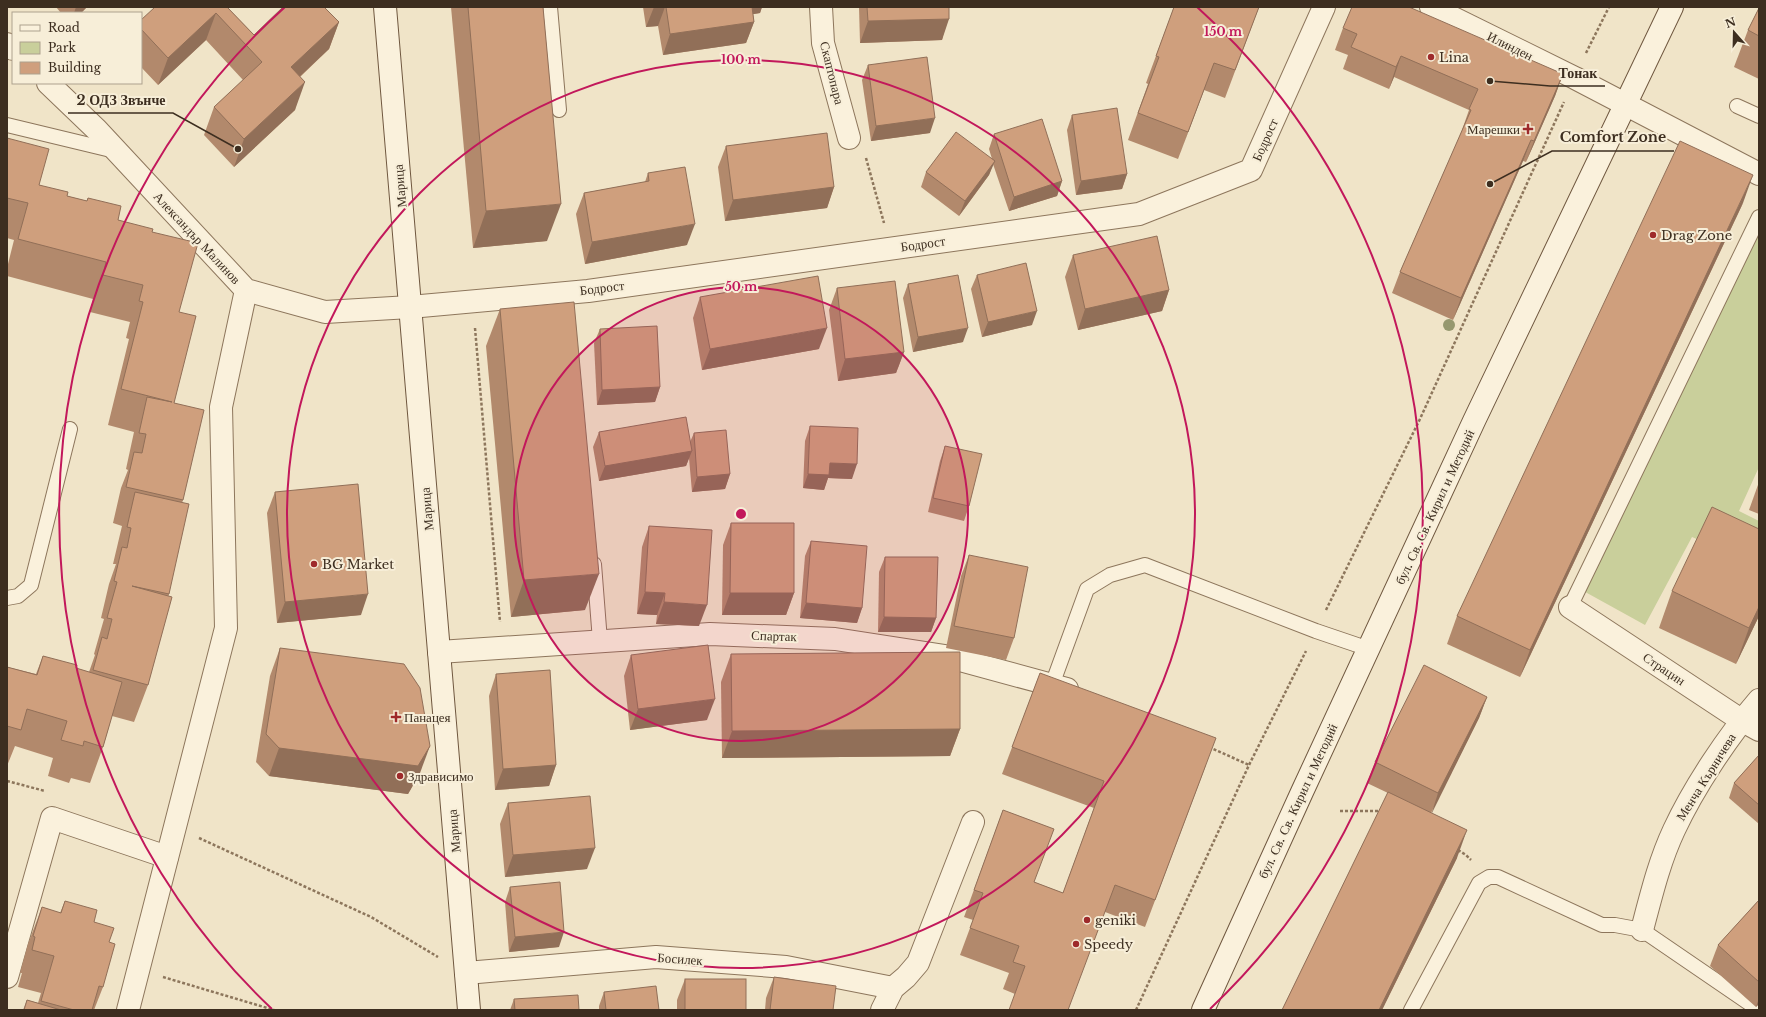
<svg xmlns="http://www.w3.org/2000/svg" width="1766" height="1017" viewBox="0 0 1766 1017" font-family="'Libre Baskerville',serif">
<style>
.green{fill:#c9cf9b}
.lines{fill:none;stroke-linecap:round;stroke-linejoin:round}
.lane-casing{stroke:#8d765c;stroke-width:16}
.street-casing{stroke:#8d765c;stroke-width:24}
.secondary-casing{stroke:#6f573f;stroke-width:24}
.path{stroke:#8d765c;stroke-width:2.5;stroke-dasharray:3 2;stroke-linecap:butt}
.lane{stroke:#faf1dc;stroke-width:14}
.street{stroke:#faf1dc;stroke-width:22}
.secondary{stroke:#faf1dc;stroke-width:22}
.tree{fill:#96986f}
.wall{fill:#b2896c}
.shaded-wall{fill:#916f58}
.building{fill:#cf9f7d;stroke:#916f58}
.ring{fill:none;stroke:#c2185b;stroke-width:2}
.poi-dot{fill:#9e2a2b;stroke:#f7eed8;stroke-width:1.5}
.labels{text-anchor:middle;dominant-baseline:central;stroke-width:4;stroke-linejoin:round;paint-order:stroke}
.street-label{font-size:13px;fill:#3d2e20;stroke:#f7eed8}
.poi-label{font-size:13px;fill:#3d2e20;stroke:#f7eed8;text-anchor:start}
.centre{fill:#c2185b;stroke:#f7eed8;stroke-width:2}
.ring-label{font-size:12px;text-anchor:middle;font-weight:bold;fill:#c2185b;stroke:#f7eed8;stroke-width:4;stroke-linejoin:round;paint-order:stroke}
.leader{fill:none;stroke:#3d2e20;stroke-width:1.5}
.callout-dot{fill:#3d2e20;stroke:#f7eed8;stroke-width:1.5}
.callout-label{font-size:14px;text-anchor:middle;font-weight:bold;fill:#3d2e20;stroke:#f7eed8;stroke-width:4;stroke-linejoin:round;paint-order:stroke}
</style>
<rect width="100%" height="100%" fill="#f0e4c8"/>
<path class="green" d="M1759,229V467L1739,511L1759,521V566L1692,537L1645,625L1578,588Z"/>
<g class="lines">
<g class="lane-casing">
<g id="lane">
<path d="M550,7L559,110"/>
<path d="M1737,106L1759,116"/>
<path d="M7,125L115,151"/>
<path d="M594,564L600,641"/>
<path d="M7,598L18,596L31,585L70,429"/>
<path d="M1570,607L1759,217"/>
<path d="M1052,685L1087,589L1110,575L1145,565L1316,631L1369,649"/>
<path d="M1411,1010L1479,883L1489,877H1498L1602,925H1615L1642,930L1759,1010"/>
</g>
</g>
<g class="street-casing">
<g id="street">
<path d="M821,7L823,43L849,138"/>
<path d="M1431,7L1575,78L1759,174"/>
<path d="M7,44L13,49"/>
<path d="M48,83L97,130L246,290L325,312L410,307L588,291L1139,214L1251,170L1324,7"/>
<path d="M1570,607L1741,720L1759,730"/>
<path d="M439,652L710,634L835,639L945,656L1067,689"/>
<path d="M1642,930C1651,896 1659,862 1674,830C1694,787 1728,736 1759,700"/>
<path d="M466,973L656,957L786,967L893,988"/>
<path d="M7,977L52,818L167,857"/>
<path d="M128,1010L226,628L221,407L246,290"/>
<path d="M882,1010L893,988L906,977L918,963L973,822"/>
</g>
</g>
<g class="secondary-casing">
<g id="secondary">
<path d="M385,7L469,1010"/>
<path d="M1203,1010L1302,792L1474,421L1672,7"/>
</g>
</g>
<g class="path">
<path d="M1586,53L1609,7"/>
<path d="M866,158L884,223"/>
<path d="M475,328L500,622"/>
<path d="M1326,610L1420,419L1564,102"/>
<path d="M1209,747L1249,765"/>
<path d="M7,781L45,791"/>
<path d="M1340,811H1382"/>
<path d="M199,838L371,917L438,957"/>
<path d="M1458,850L1466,855L1471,860"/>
<path d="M163,977L274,1010"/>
<path d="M1136,1010L1249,765L1306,651"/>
</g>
<use href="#lane" class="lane"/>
<use href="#street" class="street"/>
<use href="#secondary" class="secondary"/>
</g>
<circle class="tree" cx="1449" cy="325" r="6"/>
<g class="wall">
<path d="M56,7H87L81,13H61Z"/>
<path d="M227,7L254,35L339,22L329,49L300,77L295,110L234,167L204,135L214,107L243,80L206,40L158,85L141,67V20Z"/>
<path d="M451,7H543L547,241L473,248Z"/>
<path d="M643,7H762L760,13L753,14L754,22L746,43L663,55L658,26L646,27Z"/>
<path d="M859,7H949L942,40L860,43Z"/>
<path d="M1174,7H1259L1225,98L1204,90L1178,159L1128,140L1148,84L1146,83Z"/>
<path d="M1759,8V79L1734,67L1748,30Z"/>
<path d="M1343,28L1563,74L1555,96L1526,162L1523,161L1453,320L1392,293L1400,272L1462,131V130L1469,110L1394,77L1389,89L1343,69L1348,55L1335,50Z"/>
<path d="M868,65L930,133L871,141L862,80Z"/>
<path d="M1072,115L1127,174L1122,189L1076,195L1067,130Z"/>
<path d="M994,134L1062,181L1057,196L1009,211L993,164L989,175L959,216L921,187L926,172L992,159L989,149Z"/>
<path d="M7,138L39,185L67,196L87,201L88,198L118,220L152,232L179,312L174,403L183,500L182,503L169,594L148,685L134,722L112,716L103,747L90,783L71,778L69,783L48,776L53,758L15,746L7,766V667L36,674L43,656L76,668L89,672L95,655L94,654L104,619L101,618L109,584L116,564H113L122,526L113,523L121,488L128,470L126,469L134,432L108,425L129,339L126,338L130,322L90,312L93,299L7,276V268L14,240L7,238Z"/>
<path d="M726,146L834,187L827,208L725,221L718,167Z"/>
<path d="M648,173L687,245L585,264L576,214L584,193L645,182Z"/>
<path d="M1743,203L1520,677L1447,644L1457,616Z"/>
<path d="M1073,255L1169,290L1162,311L1078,330L1065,277Z"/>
<path d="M977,275L1032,325L982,337L971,289Z"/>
<path d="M908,284L963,342L913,352L903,298Z"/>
<path d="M837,288L904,352L896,373L838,381L829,310Z"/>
<path d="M700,297L819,349L702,370L693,318Z"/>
<path d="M500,309L585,610L511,617L486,346Z"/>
<path d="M600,329L660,387L655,402L597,405L594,343Z"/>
<path d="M810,426L852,479L828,478L824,490L803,488L805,441Z"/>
<path d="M599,432L690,442L694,433L730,474L725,489L692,492L689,458L686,466L599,481L593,447Z"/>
<path d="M945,446L969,506L964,521L928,512L940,461Z"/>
<path d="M1759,482V514L1749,510Z"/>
<path d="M275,492L361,615L277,623L267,513Z"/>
<path d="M731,523L794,593L786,615H722L723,545Z"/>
<path d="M649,526L699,626L656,624L657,615L637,614L642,547Z"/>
<path d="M1759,529V616L1736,664L1659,628L1672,591Z"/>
<path d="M811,541L862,608L857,623L800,618L805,556Z"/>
<path d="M969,555L1014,638L1006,660L946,648L961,576Z"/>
<path d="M885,557L936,618L931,632H878L879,572Z"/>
<path d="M280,648L420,773L408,794L269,776L256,762L270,676Z"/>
<path d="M731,654L960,729L950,756L722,758L721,682Z"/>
<path d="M631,655L707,720L630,730L624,676Z"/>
<path d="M1040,673L1206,765L1145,927L1105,912L1015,994L1003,989L1009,973L960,955L973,920L964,917L1003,810L1034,882L1063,893L1094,808L1002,774Z"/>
<path d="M496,674L556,765L549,786L495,790L489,696Z"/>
<path d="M1487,697L1479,718L1431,813L1457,858L1382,1010H1282L1388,793L1367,783L1375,762Z"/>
<path d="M1759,755V824L1729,798L1734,783Z"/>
<path d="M508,803L587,869L505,877L500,824Z"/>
<path d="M510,887L559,947L509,952L505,902Z"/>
<path d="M1759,900V1004L1756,1007L1710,966L1718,945Z"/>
<path d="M65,901L94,922L109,942L103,987L94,1010H23L27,1000L38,1003L41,993L18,987L22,973H20L28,944L42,907L60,913Z"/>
<path d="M774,977L833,1010H765L766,998Z"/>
<path d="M685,979L746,1010H677V1000Z"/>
<path d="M604,992L659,1010H599V1006Z"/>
<path d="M514,999L579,1010H510Z"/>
</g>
<g class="shaded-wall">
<path d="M76,7H87L81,13H74Z"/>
<path d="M654,7H665L658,26L646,27Z"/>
<path d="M745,7H762L760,13L742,16Z"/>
<path d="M216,13L206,40L158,85L168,58Z"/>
<path d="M949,19L942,40L860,43L868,21Z"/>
<path d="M339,22L329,49L281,94L291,67Z"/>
<path d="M754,22L746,43L663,55L670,34Z"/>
<path d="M1401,56L1394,77L1389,89L1396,67Z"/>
<path d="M1214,63L1204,90L1178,159L1188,132Z"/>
<path d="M1563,74L1555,96L1526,162L1534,141Z"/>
<path d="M305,82L295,110L234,167L244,139Z"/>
<path d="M935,118L930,133L871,141L876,126Z"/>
<path d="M1531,140L1523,161L1453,320L1461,298Z"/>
<path d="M995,161L989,175L959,216L965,201Z"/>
<path d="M1127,174L1122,189L1076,195L1081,181Z"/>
<path d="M1753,175L1743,203L1520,677L1530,650Z"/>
<path d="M1062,181L1057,196L1009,211L1014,197Z"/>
<path d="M834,187L827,208L725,221L733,200Z"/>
<path d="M561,204L547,241L473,248L486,211Z"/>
<path d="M695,224L687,245L585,264L592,242Z"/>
<path d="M1169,290L1162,311L1078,330L1085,309Z"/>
<path d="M1037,311L1032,325L982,337L988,322Z"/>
<path d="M827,328L819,349L702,370L710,349Z"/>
<path d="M968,328L963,342L913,352L918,337Z"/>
<path d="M904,352L896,373L838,381L845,359Z"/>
<path d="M660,387L655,402L597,405L602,390Z"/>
<path d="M692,451L686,466L599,481L605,466Z"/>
<path d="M830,463L857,464L852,479L828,478L824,490L803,488L808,474Z"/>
<path d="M730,474L725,489L692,492L697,477Z"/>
<path d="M599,574L585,610L511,617L524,580Z"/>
<path d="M645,592L665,593L657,615L637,614Z"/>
<path d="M730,593H794L786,615H722Z"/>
<path d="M368,594L361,615L277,623L285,602Z"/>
<path d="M664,602L707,605L699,626L656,624Z"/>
<path d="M806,603L862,608L857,623L800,618Z"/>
<path d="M1759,607V616L1736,664L1749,628Z"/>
<path d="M884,617L936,618L931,632H878Z"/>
<path d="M1487,697L1479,718L1431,815L1438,793Z"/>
<path d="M715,699L707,720L630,730L638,709Z"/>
<path d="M960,729L950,756L722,758L732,731Z"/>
<path d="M430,746L420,773L408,794L269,776L279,748Z"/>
<path d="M556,765L549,786L495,790L503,769Z"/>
<path d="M1467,830L1457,858L1382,1010H1379Z"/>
<path d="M595,848L587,869L505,877L513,855Z"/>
<path d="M564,932L559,947L509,952L515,937Z"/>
<path d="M1759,998V1004L1756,1007Z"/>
</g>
<g class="building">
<path d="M155,7H227L254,35L283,7H324L339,22L291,67L305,82L244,139L214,107L262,62L216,13L168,58L141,29V20Z"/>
<path d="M468,7H543L561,204L486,211Z"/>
<path d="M666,7H752L754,22L670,34Z"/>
<path d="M867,7H949V19L868,21Z"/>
<path d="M1174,7H1259L1235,70L1214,63L1188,132L1138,113L1159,57L1156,56Z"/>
<path d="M1352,7H1409L1563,74L1534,141L1531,140L1461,298L1400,272L1471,110L1469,109L1478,89L1401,56L1396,67L1351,47L1357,34L1343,28Z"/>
<path d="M1759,8V36L1748,30Z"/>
<path d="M927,57L935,118L876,126L868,65Z"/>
<path d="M1117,108L1127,174L1081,181L1072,115Z"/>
<path d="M1042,119L1062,181L1014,197L994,134Z"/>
<path d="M956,132L995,161L965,201L926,172Z"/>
<path d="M827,133L834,187L733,200L726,146Z"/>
<path d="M7,138L49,149L39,185L68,192L67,196L87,201L88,198L121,206L118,220L153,229L152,232L198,243L179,312L196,316L174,403L204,410L183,500L126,487L134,452L142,453L146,434L139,433L147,397L172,402L121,389L143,302L139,301L143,285L103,275L106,262L18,239L28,203L7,198Z"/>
<path d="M1680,141L1753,175L1530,650L1457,616Z"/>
<path d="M685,167L695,224L592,242L584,193L649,181L648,173Z"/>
<path d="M1157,236L1169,290L1085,309L1073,255Z"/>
<path d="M1026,263L1037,311L988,322L977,275Z"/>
<path d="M958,275L968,328L918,337L908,284Z"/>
<path d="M818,276L827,328L710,349L700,297Z"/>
<path d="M895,281L904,352L845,359L837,288Z"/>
<path d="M574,302L599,574L524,580L500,309Z"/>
<path d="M657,326L660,387L602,390L600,329Z"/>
<path d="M686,417L692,451L605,466L599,432Z"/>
<path d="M810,426L858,428L857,464L830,463L829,475L808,474Z"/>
<path d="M726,430L730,474L697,477L694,433Z"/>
<path d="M945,446L982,454L969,506L933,498Z"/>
<path d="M358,484L368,594L285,602L275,492Z"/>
<path d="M135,492L189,504L169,594L132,586L172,597L148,685L93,670L102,637L107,639L112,619L107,618L117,582L114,581L122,547L127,548L131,528L127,527Z"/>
<path d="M1712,507L1759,529V607L1749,628L1672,591Z"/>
<path d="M731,523H794V593H730Z"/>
<path d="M649,526L712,530L707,605L664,602L665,593L645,592Z"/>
<path d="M811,541L867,546L862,608L806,603Z"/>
<path d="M969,555L1028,567L1014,638L954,626Z"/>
<path d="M885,557H938L936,618L884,617Z"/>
<path d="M708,645L715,699L638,709L631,655Z"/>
<path d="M280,648L404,664L420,688L430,746L418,766L279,748L266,734Z"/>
<path d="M960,652V729L732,731L731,654Z"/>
<path d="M43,656L77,665L76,668L122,682L103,747L84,741L83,746L61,740L67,721L27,709L21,730L7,726V667L37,675Z"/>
<path d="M1424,665L1487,697L1438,793L1375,762Z"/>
<path d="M550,670L556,765L503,769L496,674Z"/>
<path d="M1040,673L1216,738L1155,900L1115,885L1068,1010H1009L1025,966L1013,962L1019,946L970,928L983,893L974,890L1003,810L1054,829L1034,882L1063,893L1104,781L1012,747Z"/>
<path d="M1759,755V805L1734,783Z"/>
<path d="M1388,792L1467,830L1379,1010H1282Z"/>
<path d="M590,796L595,848L513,855L508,803Z"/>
<path d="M560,882L564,932L515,937L510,887Z"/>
<path d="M1759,900V982L1718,945Z"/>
<path d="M65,901L97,910L94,922L114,928L109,942L115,944L103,987L99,986L92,1010H74L41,1001L54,956L32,950L35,937L33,936L42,907L61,913Z"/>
<path d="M774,977L836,986L833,1010H770Z"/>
<rect x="685" y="979" width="61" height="31"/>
<path d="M656,986L659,1010H606L604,992Z"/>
<path d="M578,995L579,1010H515L514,999Z"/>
<path d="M27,1000L61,1010H24Z"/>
</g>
<circle cx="741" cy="514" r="227" fill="#c2185b" fill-opacity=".12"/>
<g class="ring">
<circle cx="741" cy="514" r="227"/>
<circle cx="741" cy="514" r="454"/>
<path d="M272 1009A682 682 0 0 1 285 7M1197 7A682 682 0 0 1 1210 1009"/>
</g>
<g class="poi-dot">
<circle cx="1431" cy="57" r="4"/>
<path d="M1526 123h4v4h4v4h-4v4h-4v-4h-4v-4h4z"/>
<circle cx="1653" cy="235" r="4"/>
<circle cx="314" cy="564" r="4"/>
<path d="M394 711h4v4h4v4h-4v4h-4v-4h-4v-4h4z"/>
<circle cx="400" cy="776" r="4"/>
<circle cx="1087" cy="920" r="4"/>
<circle cx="1076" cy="944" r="4"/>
</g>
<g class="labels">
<g class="street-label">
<text transform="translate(1510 46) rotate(26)">Илинден</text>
<text transform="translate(832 73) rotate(76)">Скаптопара</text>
<text transform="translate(1265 140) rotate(-66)">Бодрост</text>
<text transform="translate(400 186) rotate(-95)">Марица</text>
<text transform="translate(197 238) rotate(47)">Александър Малинов</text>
<text transform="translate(923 244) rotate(-8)">Бодрост</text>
<text transform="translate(602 288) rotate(-7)">Бодрост</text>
<text transform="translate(1435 507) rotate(-65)">бул. Св. Св. Кирил и Методий</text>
<text transform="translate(427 509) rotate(-95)">Марица</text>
<text transform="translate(774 636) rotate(2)">Спартак</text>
<text transform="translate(1664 669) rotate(34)">Страцин</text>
<text transform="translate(1706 777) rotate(-58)">Менча Кърничева</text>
<text transform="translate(1298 801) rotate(-65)">бул. Св. Св. Кирил и Методий</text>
<text transform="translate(454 831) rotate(-95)">Марица</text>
<text transform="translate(680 959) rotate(4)">Босилек</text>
</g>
<g class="poi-label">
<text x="1439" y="57">Lina</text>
<text x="1520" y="129" text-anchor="end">Марешки</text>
<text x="1661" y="235">Drag Zone</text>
<text x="322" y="564">BG Market</text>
<text x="404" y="717">Панацея</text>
<text x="408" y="776">Здрависимо</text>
<text x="1095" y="920">geniki</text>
<text x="1084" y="944">Speedy</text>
</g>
</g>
<circle cx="741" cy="514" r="6" class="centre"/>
<g class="ring-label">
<text x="1223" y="36">150 m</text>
<text x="741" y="64">100 m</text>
<text x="741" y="291">50 m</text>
</g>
<path class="leader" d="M1490 81L1550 86H1605M238 149L173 113H68M1490 184L1552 151H1674"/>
<g class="callout-dot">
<circle cx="1490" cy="81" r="4"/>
<circle cx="238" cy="149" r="4"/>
<circle cx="1490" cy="184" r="4"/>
</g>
<g class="callout-label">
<text x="1578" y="78">Тонак</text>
<text x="121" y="105">2 ОДЗ Звънче</text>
<text x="1613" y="142">Comfort Zone</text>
</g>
<rect width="1766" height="1017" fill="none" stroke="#3d2e20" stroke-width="16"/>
<rect x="12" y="12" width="130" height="72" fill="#f7eed8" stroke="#ada18e"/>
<rect x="20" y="25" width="20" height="6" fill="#faf1dc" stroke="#ada18e"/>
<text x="48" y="32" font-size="12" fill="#3d2e20">Road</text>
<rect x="20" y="42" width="20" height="12" fill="#c9cf9b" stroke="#ada18e"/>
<text x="48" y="52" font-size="12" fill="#3d2e20">Park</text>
<rect x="20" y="62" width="20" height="12" fill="#cf9f7d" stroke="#ada18e"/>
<text x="48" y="72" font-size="12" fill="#3d2e20">Building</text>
<g transform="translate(1734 32) rotate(340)" stroke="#f7eed8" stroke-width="3" paint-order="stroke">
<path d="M0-3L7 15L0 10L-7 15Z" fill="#3d2e20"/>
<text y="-6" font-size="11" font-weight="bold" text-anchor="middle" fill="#3d2e20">N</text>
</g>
</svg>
